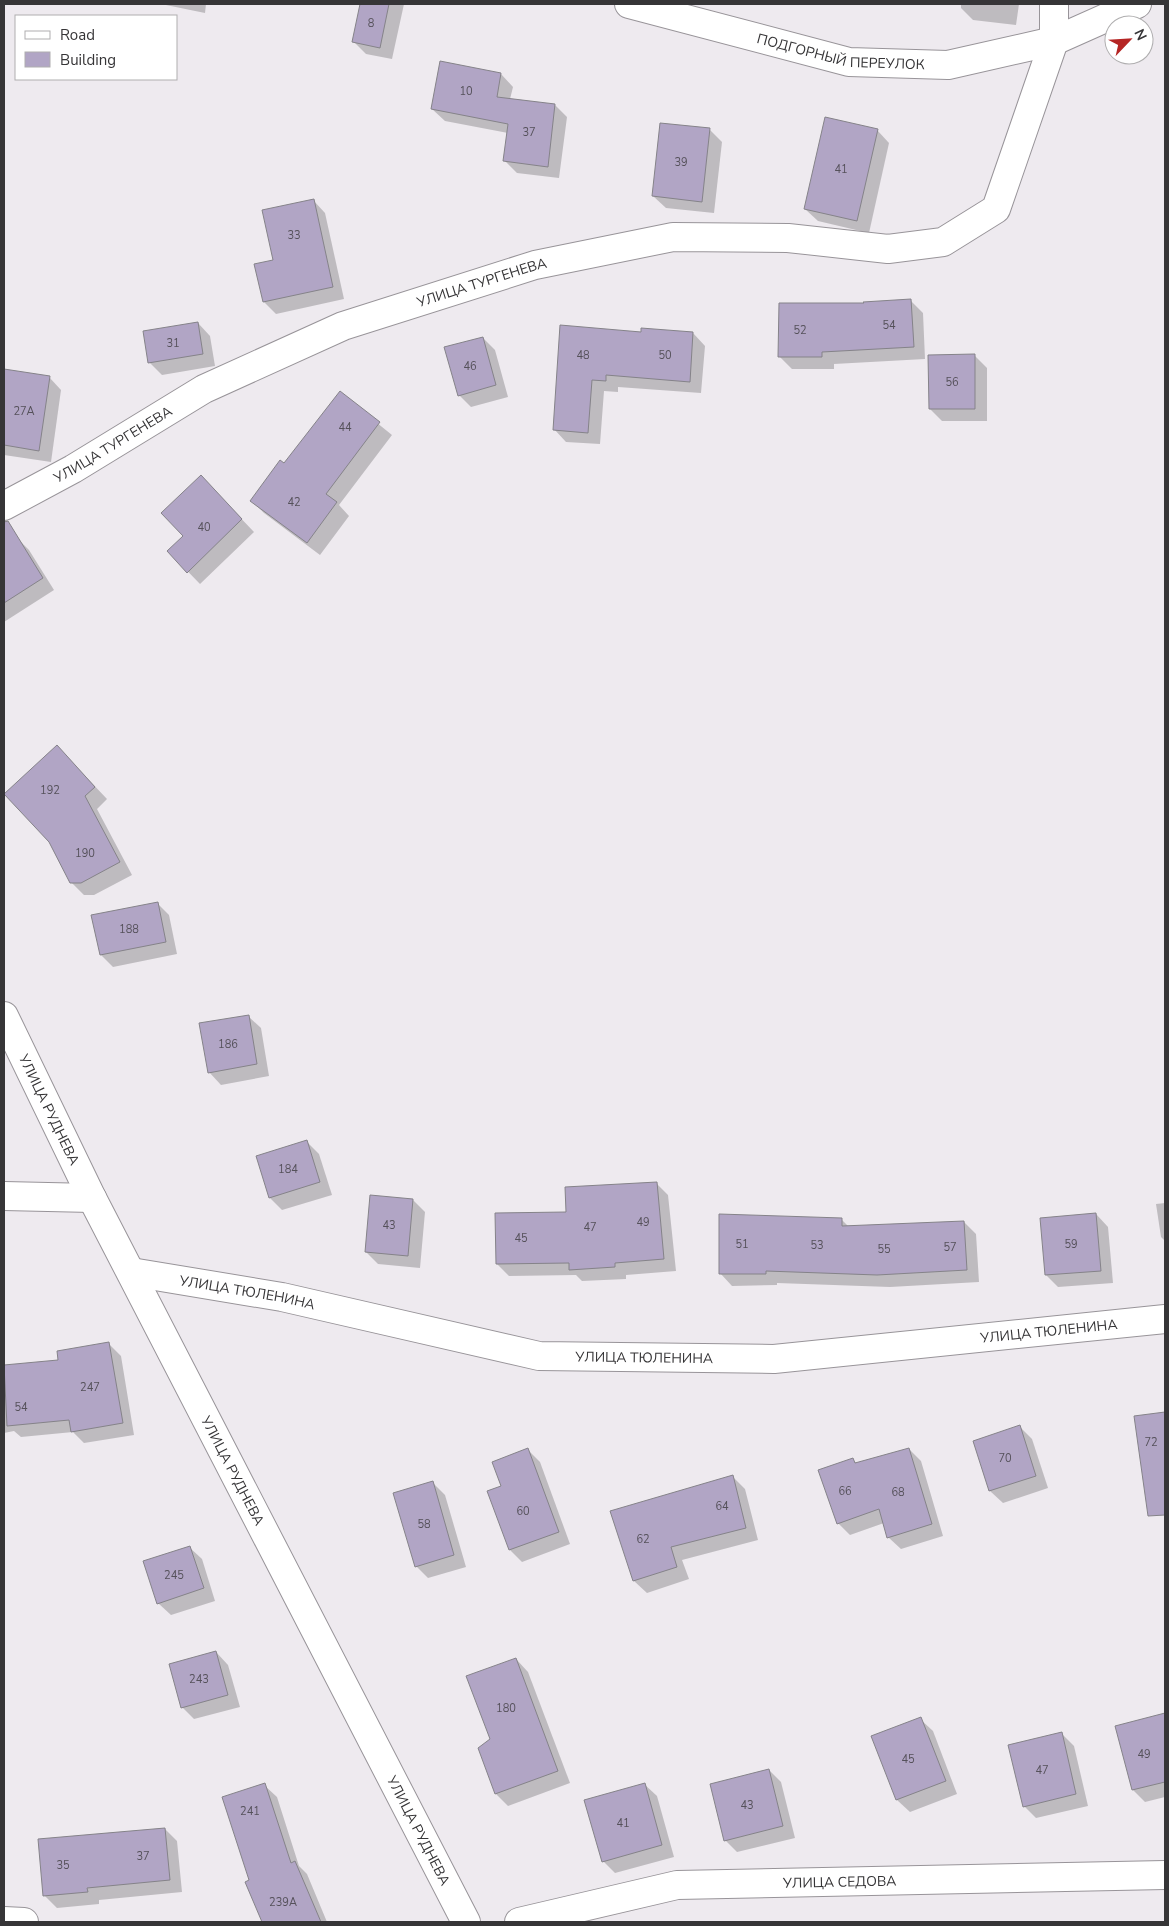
<svg xmlns="http://www.w3.org/2000/svg" width="1169" height="1926" viewBox="0 0 1169 1926" font-family="'Nunito Sans',sans-serif">
<style>
.shadow{fill:#0003}
.building{fill:#b1a5c5;stroke:#858389}
.lines{fill:none;stroke-linecap:round;stroke-linejoin:round}
.minor-casing{stroke:#989499;stroke-width:30}
.minor{stroke:#fff;stroke-width:28}
.labels{text-anchor:middle;dominant-baseline:central;stroke-width:5;stroke-linejoin:round;paint-order:stroke}
.number-label{font-size:11px;fill:#55515a}
.street-label{font-size:14px;fill:#363537;stroke:#fff}
</style>
<rect width="100%" height="100%" fill="#eeeaef"/>
<g class="shadow">
<path d="M161,4H206L205,13Z"/>
<path d="M362,4H404L392,59L366,54L353,41Z"/>
<path d="M961,4H1019L1016,25L973,20L961,8Z"/>
<path d="M501,74L513,87L510,99L555,105L567,117L559,178L517,173L504,160L508,133L445,121L432,109Z"/>
<path d="M709,129L722,142L714,213L666,208L653,196Z"/>
<path d="M877,130L889,143L869,233L818,221L805,209Z"/>
<path d="M313,200L325,213L344,299L276,314L264,302L274,261Z"/>
<path d="M911,301L923,313L925,359L834,364V369H792L780,357L865,305Z"/>
<path d="M198,323L210,336L215,366L162,375L149,362Z"/>
<path d="M561,327L642,334L693,333L705,346L701,393L618,387V392L604,391L600,444L566,442L554,429Z"/>
<path d="M483,338L495,350L508,397L471,407L459,395Z"/>
<path d="M974,355L987,368V421H942L930,409Z"/>
<path d="M4,370L49,377L61,390L51,462L4,455Z"/>
<path d="M340,393L392,435L339,505L349,516L320,555L264,513L252,501L284,465Z"/>
<path d="M213,489L254,532L200,584L168,551L185,536Z"/>
<path d="M17,538L29,550L54,590L4,622V546Z"/>
<path d="M69,759L107,799L97,809L132,875L94,895H84L71,882Z"/>
<path d="M157,903L169,915L177,954L113,967L101,955Z"/>
<path d="M248,1016L261,1028L269,1076L221,1085L209,1072Z"/>
<path d="M307,1142L319,1154L332,1195L282,1210L270,1198Z"/>
<path d="M656,1183L668,1195L676,1271L626,1275V1279L582,1281L576,1275L509,1276L497,1264L567,1213Z"/>
<path d="M413,1200L425,1212L420,1268L378,1264L366,1252Z"/>
<path d="M1165,1203V1241L1161,1237L1156,1204Z"/>
<path d="M1096,1214L1108,1227L1113,1283L1058,1287L1046,1275Z"/>
<path d="M841,1219L849,1227L964,1222L976,1234L979,1282L890,1287L777,1283V1285L732,1286L720,1273Z"/>
<path d="M109,1344L121,1356L134,1435L84,1443L73,1432L21,1437L14,1431L4,1433V1367L60,1361Z"/>
<path d="M1165,1413V1481L1155,1483L1135,1417Z"/>
<path d="M1020,1427L1032,1439L1048,1488L1003,1503L990,1491L974,1441Z"/>
<path d="M909,1449L921,1461L943,1536L901,1549L888,1537L884,1523L850,1535L838,1523L853,1460L857,1464Z"/>
<path d="M528,1450L540,1462L570,1544L522,1562L510,1550Z"/>
<path d="M732,1476L745,1489L758,1540L682,1560L689,1579L647,1593L634,1581L611,1512Z"/>
<path d="M433,1483L445,1495L466,1567L428,1578L416,1566Z"/>
<path d="M189,1547L202,1559L215,1601L171,1615L158,1603Z"/>
<path d="M216,1652L228,1665L240,1707L194,1719L182,1707Z"/>
<path d="M516,1659L528,1672L570,1783L508,1806L496,1794L491,1739Z"/>
<path d="M1165,1714V1797L1145,1802L1133,1790L1117,1727Z"/>
<path d="M920,1719L933,1731L957,1794L910,1812L897,1800L873,1736Z"/>
<path d="M1061,1733L1074,1746L1088,1806L1036,1818L1024,1806Z"/>
<path d="M769,1770L781,1782L795,1838L737,1852L725,1840Z"/>
<path d="M644,1784L657,1796L674,1857L615,1873L603,1861Z"/>
<path d="M264,1785L277,1797L299,1866L307,1874L327,1922H263L247,1882L250,1881Z"/>
<path d="M165,1829L177,1841L182,1892L99,1900V1904L57,1908L44,1895Z"/>
</g>
<g class="building">
<path d="M360,4H389L380,48L352,42Z"/>
<path d="M440,61L501,73L497,97L555,104L548,167L503,161L508,124L431,109Z"/>
<path d="M825,117L878,129L857,221L804,209Z"/>
<path d="M660,123L710,128L702,202L652,196Z"/>
<path d="M314,199L333,287L263,302L254,264L273,260L262,210Z"/>
<path d="M911,299L914,347L822,352V357H778L779,303H864L863,302Z"/>
<path d="M198,322L203,354L148,363L143,331Z"/>
<path d="M560,325L641,332V328L693,332L690,382L606,375V381L592,380L588,433L553,430Z"/>
<path d="M483,337L496,385L458,396L444,347Z"/>
<path d="M975,354V409H929L928,355Z"/>
<path d="M4,369L50,376L39,451L4,445Z"/>
<path d="M340,391L380,422L326,494L337,502L307,543L250,501L280,460L284,463Z"/>
<path d="M201,475L242,519L187,573L167,551L183,536L161,513Z"/>
<path d="M8,521L43,578L4,603V522Z"/>
<path d="M57,745L95,787L85,796L120,862L81,883H70L49,842L4,794Z"/>
<path d="M158,902L166,942L100,955L91,915Z"/>
<path d="M249,1015L257,1064L208,1073L199,1023Z"/>
<path d="M307,1140L320,1182L269,1198L256,1156Z"/>
<path d="M657,1182L664,1259L615,1263V1267L569,1270V1263L496,1264L495,1213L566,1212L565,1187Z"/>
<path d="M370,1195L413,1199L408,1256L365,1252Z"/>
<path d="M1096,1213L1101,1271L1045,1275L1040,1218Z"/>
<path d="M719,1214L842,1218V1226L964,1221L967,1270L877,1275L766,1271V1274H719Z"/>
<path d="M109,1342L123,1423L71,1432L69,1420L7,1426L4,1365L58,1360L57,1351Z"/>
<path d="M1165,1412V1515L1148,1516L1134,1416Z"/>
<path d="M1020,1425L1036,1476L989,1491L973,1441Z"/>
<path d="M528,1448L559,1532L509,1550L487,1491L501,1486L492,1462Z"/>
<path d="M909,1448L932,1524L887,1538L879,1509L837,1524L818,1470L853,1458L855,1463Z"/>
<path d="M733,1475L746,1528L671,1547L677,1567L633,1581L610,1511Z"/>
<path d="M433,1481L454,1555L415,1567L393,1493Z"/>
<path d="M190,1546L204,1588L157,1604L143,1561Z"/>
<path d="M216,1651L228,1695L181,1708L169,1664Z"/>
<path d="M516,1658L558,1771L495,1794L478,1748L490,1739L466,1676Z"/>
<path d="M1165,1713V1782L1132,1790L1115,1726Z"/>
<path d="M921,1717L946,1781L896,1800L871,1736Z"/>
<path d="M1062,1732L1076,1794L1023,1807L1008,1745Z"/>
<path d="M769,1769L783,1826L724,1841L710,1784Z"/>
<path d="M265,1783L291,1863L295,1861L321,1922H262L245,1882L249,1880L222,1797Z"/>
<path d="M645,1783L662,1845L602,1862L584,1800Z"/>
<path d="M165,1828L170,1880L87,1888L88,1892L43,1896L38,1839Z"/>
</g>
<g class="lines">
<g class="minor-casing">
<g id="minor">
<path id="s1" d="M629,4L849,62L948,65L1054,41L1137,4"/>
<path id="s2" d="M4,506L73,469L204,389L343,326L535,265L673,237L788,238L888,249L943,242L996,209L1054,41V4"/>
<path id="s3" d="M4,1016L92,1198L466,1922"/>
<path d="M4,1196L92,1198"/>
<path id="s4" d="M131,1272L282,1297L539,1356L774,1359L1165,1319"/>
<path d="M4,1921L24,1922"/>
<path id="s5" d="M519,1922L677,1885L1165,1875"/>
</g>
</g>
<use href="#minor" class="minor"/>
</g>
<g class="labels">
<g class="number-label">
<text x="371" y="23">8</text>
<text x="466" y="91">10</text>
<text x="529" y="132">37</text>
<text x="681" y="162">39</text>
<text x="841" y="169">41</text>
<text x="294" y="235">33</text>
<text x="889" y="325">54</text>
<text x="800" y="330">52</text>
<text x="173" y="343">31</text>
<text x="583" y="355">48</text>
<text x="665" y="355">50</text>
<text x="470" y="366">46</text>
<text x="952" y="382">56</text>
<text x="24" y="411">27А</text>
<text x="345" y="427">44</text>
<text x="294" y="502">42</text>
<text x="204" y="527">40</text>
<text x="50" y="790">192</text>
<text x="85" y="853">190</text>
<text x="129" y="929">188</text>
<text x="228" y="1044">186</text>
<text x="288" y="1169">184</text>
<text x="643" y="1222">49</text>
<text x="389" y="1225">43</text>
<text x="590" y="1227">47</text>
<text x="521" y="1238">45</text>
<text x="742" y="1244">51</text>
<text x="1071" y="1244">59</text>
<text x="817" y="1245">53</text>
<text x="950" y="1247">57</text>
<text x="884" y="1249">55</text>
<text x="90" y="1387">247</text>
<text x="21" y="1407">54</text>
<text x="1151" y="1442">72</text>
<text x="1005" y="1458">70</text>
<text x="845" y="1491">66</text>
<text x="898" y="1492">68</text>
<text x="722" y="1506">64</text>
<text x="523" y="1511">60</text>
<text x="424" y="1524">58</text>
<text x="643" y="1539">62</text>
<text x="174" y="1575">245</text>
<text x="199" y="1679">243</text>
<text x="506" y="1708">180</text>
<text x="1144" y="1754">49</text>
<text x="908" y="1759">45</text>
<text x="1042" y="1770">47</text>
<text x="747" y="1805">43</text>
<text x="250" y="1811">241</text>
<text x="623" y="1823">41</text>
<text x="143" y="1856">37</text>
<text x="63" y="1865">35</text>
<text x="283" y="1902">239А</text>
</g>
<g class="street-label">
<text stroke="none"><textPath href="#s1" startOffset="218">ПОДГОРНЫЙ ПЕРЕУЛОК</textPath></text>
<text stroke="none"><textPath href="#s2" startOffset="530">УЛИЦА ТУРГЕНЕВА</textPath></text>
<text stroke="none"><textPath href="#s2" startOffset="125">УЛИЦА ТУРГЕНЕВА</textPath></text>
<text stroke="none"><textPath href="#s3" startOffset="104">УЛИЦА РУДНЕВА</textPath></text>
<text stroke="none"><textPath href="#s4" startOffset="118">УЛИЦА ТЮЛЕНИНА</textPath></text>
<text stroke="none"><textPath href="#s4" startOffset="928">УЛИЦА ТЮЛЕНИНА</textPath></text>
<text stroke="none"><textPath href="#s4" startOffset="522">УЛИЦА ТЮЛЕНИНА</textPath></text>
<text stroke="none"><textPath href="#s3" startOffset="509">УЛИЦА РУДНЕВА</textPath></text>
<text stroke="none"><textPath href="#s3" startOffset="914">УЛИЦА РУДНЕВА</textPath></text>
<text stroke="none"><textPath href="#s5" startOffset="325">УЛИЦА СЕДОВА</textPath></text>
</g>
</g>
<rect width="1169" height="1926" fill="none" stroke="#363537" stroke-width="10"/>
<rect x="15" y="15" width="162" height="65" fill="#ffffff" stroke="#afaeaf"/>
<rect x="25" y="31" width="25" height="8" fill="#ffffff" stroke="#afaeaf"/>
<text x="60" y="40" font-size="15" fill="#363537">Road</text>
<rect x="25" y="52" width="25" height="15" fill="#b1a5c5" stroke="#afaeaf"/>
<text x="60" y="65" font-size="15" fill="#363537">Building</text>
<g transform="translate(1129 40) rotate(65)"><circle r="24" fill="#ffffff" stroke="#afaeaf"/>
<path d="M0-4L9 19L0 12L-9 19Z" fill="#b52524"/>
<text y="-8" font-size="14" font-weight="bold" text-anchor="middle" fill="#363537">N</text>
</g>
</svg>
